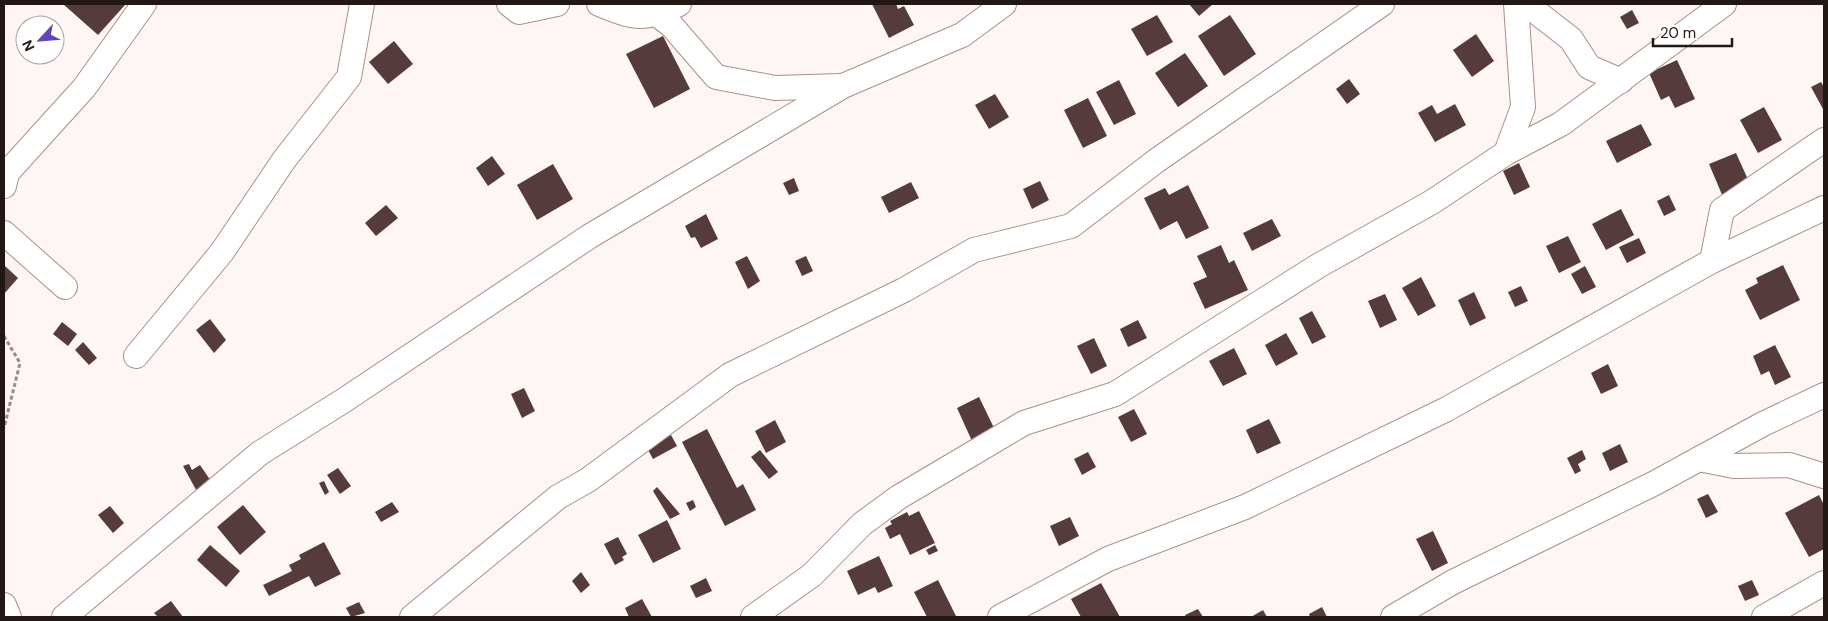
<svg xmlns="http://www.w3.org/2000/svg" width="1828" height="621" viewBox="0 0 1828 621" font-family="'DM Sans',sans-serif">
<style>
.building{fill:#563b3d}
.lines{fill:none;stroke-linecap:round;stroke-linejoin:round}
.minor-casing{stroke:#ad8f87;stroke-width:26}
.path{stroke:#968d8a;stroke-width:3;stroke-dasharray:4 2.5;stroke-linecap:butt}
.minor{stroke:#fff;stroke-width:24}
</style>
<rect width="100%" height="100%" fill="#fdf6f4"/>
<g class="building">
<path d="M63,4H124L125,5L98,35Z"/>
<path d="M872,4H896L898,9L904,6L914,25L889,38Z"/>
<path d="M1189,4H1213L1199,16Z"/>
<path d="M1632,10L1639,23L1627,29L1620,17Z"/>
<path d="M1157,15L1173,42L1147,56L1131,29Z"/>
<path d="M1230,15L1256,54L1224,76L1198,36Z"/>
<path d="M1476,34L1494,61L1472,77L1453,50Z"/>
<path d="M663,36L690,89L654,108L626,54Z"/>
<path d="M394,41L413,64L388,84L369,62Z"/>
<path d="M1185,53L1208,86L1178,107L1155,73Z"/>
<path d="M1677,60L1695,99L1675,108L1669,96L1661,100L1649,73Z"/>
<path d="M1349,79L1360,94L1347,104L1336,89Z"/>
<path d="M1119,80L1136,114L1114,125L1096,92Z"/>
<path d="M1821,82L1824,87L1823,109L1811,87Z"/>
<path d="M995,94L1009,117L989,129L975,105Z"/>
<path d="M1088,98L1107,136L1083,148L1064,110Z"/>
<path d="M1455,104L1466,125L1435,142L1418,113L1432,105L1437,114Z"/>
<path d="M1764,107L1782,140L1758,153L1740,120Z"/>
<path d="M1641,124L1652,145L1617,163L1606,141Z"/>
<path d="M1736,153L1750,184L1723,197L1709,164Z"/>
<path d="M492,156L505,174L488,186L476,168Z"/>
<path d="M1519,163L1530,187L1514,195L1503,171Z"/>
<path d="M553,164L573,199L537,220L517,185Z"/>
<path d="M794,178L799,191L789,195L783,183Z"/>
<path d="M1040,181L1049,200L1032,209L1023,189Z"/>
<path d="M911,182L919,198L889,213L881,197Z"/>
<path d="M1188,185L1209,228L1186,239L1177,221L1160,230L1144,198L1165,188L1169,195Z"/>
<path d="M1669,195L1676,210L1664,216L1657,201Z"/>
<path d="M386,205L398,218L376,236L365,223Z"/>
<path d="M1621,209L1634,235L1606,250L1592,224Z"/>
<path d="M706,214L718,239L701,248L695,237L691,238L685,226Z"/>
<path d="M1272,219L1281,236L1252,251L1243,233Z"/>
<path d="M1568,236L1581,262L1559,273L1546,246Z"/>
<path d="M1639,238L1646,253L1627,263L1619,247Z"/>
<path d="M1221,245L1229,263L1234,260L1248,290L1205,309L1193,283L1207,277L1197,256Z"/>
<path d="M747,256L760,281L748,289L735,262Z"/>
<path d="M806,256L813,271L802,276L795,261Z"/>
<path d="M1783,265L1800,300L1760,320L1745,290L1758,283L1756,278Z"/>
<path d="M5,266L18,278L4,294V268Z"/>
<path d="M1585,266L1596,287L1582,294L1571,274Z"/>
<path d="M1421,277L1436,306L1418,316L1402,288Z"/>
<path d="M1521,286L1528,301L1515,307L1508,292Z"/>
<path d="M1474,292L1486,318L1470,326L1458,300Z"/>
<path d="M1385,294L1397,320L1380,328L1368,301Z"/>
<path d="M1312,311L1326,337L1312,344L1299,318Z"/>
<path d="M210,319L226,340L214,353L196,330Z"/>
<path d="M1138,320L1147,338L1128,347L1120,329Z"/>
<path d="M62,322L77,334L68,346L53,334Z"/>
<path d="M1286,333L1298,354L1276,366L1265,345Z"/>
<path d="M1094,338L1107,366L1091,374L1077,346Z"/>
<path d="M83,342L97,358L89,365L75,350Z"/>
<path d="M1775,345L1791,377L1775,385L1769,371L1761,375L1753,356Z"/>
<path d="M1234,348L1247,374L1223,386L1209,361Z"/>
<path d="M1608,364L1618,386L1601,394L1591,373Z"/>
<path d="M524,388L535,411L522,418L511,394Z"/>
<path d="M979,397L995,430L972,441L957,408Z"/>
<path d="M1134,409L1147,434L1131,442L1118,417Z"/>
<path d="M1269,419L1281,443L1257,454L1246,430Z"/>
<path d="M775,420L786,442L766,453L755,431Z"/>
<path d="M707,429L737,488L743,484L756,510L725,526L682,442Z"/>
<path d="M671,435L677,446L653,459L647,448Z"/>
<path d="M1620,444L1628,462L1610,471L1602,453Z"/>
<path d="M760,450L778,472L769,479L751,457Z"/>
<path d="M1582,450L1586,459L1578,464L1581,471L1575,474L1567,458Z"/>
<path d="M1088,452L1096,467L1082,475L1074,459Z"/>
<path d="M189,464L192,470L200,465L215,487L200,497L183,466Z"/>
<path d="M338,468L351,486L340,494L327,475Z"/>
<path d="M324,481L329,492L325,495L319,483Z"/>
<path d="M657,487L680,514L670,519L653,491Z"/>
<path d="M1708,494L1718,512L1706,518L1697,499Z"/>
<path d="M1819,495L1824,505V549L1809,557L1785,513Z"/>
<path d="M693,500L696,507L690,511L686,503Z"/>
<path d="M392,502L399,512L381,522L375,512Z"/>
<path d="M243,505L266,532L240,555L217,527Z"/>
<path d="M110,506L124,523L113,533L98,515Z"/>
<path d="M919,511L935,543L910,555L900,534L890,539L885,528L892,524L890,521L907,512L909,516Z"/>
<path d="M1070,517L1079,536L1059,546L1050,526Z"/>
<path d="M667,520L681,549L653,563L638,535Z"/>
<path d="M1433,531L1448,563L1432,571L1416,539Z"/>
<path d="M618,537L627,554L622,557L624,560L615,565L604,544Z"/>
<path d="M324,542L341,574L315,587L309,576L269,596L263,585L292,571L289,565L301,559L299,555Z"/>
<path d="M210,545L240,571L226,587L197,560Z"/>
<path d="M935,545L938,551L929,555L926,550Z"/>
<path d="M879,556L893,586L878,593L875,587L858,595L847,571Z"/>
<path d="M581,572L590,585L581,593L572,581Z"/>
<path d="M706,578L712,591L696,598L690,586Z"/>
<path d="M938,580L956,616L954,617H927L914,592Z"/>
<path d="M1752,580L1759,595L1745,601L1738,586Z"/>
<path d="M1101,583L1120,617H1081L1071,599Z"/>
<path d="M642,599L652,617H629L625,608Z"/>
<path d="M171,601L183,617H158L154,613Z"/>
<path d="M359,602L365,613L351,617L346,608Z"/>
<path d="M1322,607L1327,617H1310L1309,614Z"/>
<path d="M1198,609L1203,617H1186L1185,615Z"/>
<path d="M1263,610L1267,617H1251Z"/>
</g>
<g class="lines">
<g class="minor-casing">
<g id="minor">
<path d="M509,4L519,12L557,4"/>
<path d="M599,4C633,18 645,22 679,4"/>
<path d="M643,4L671,25L716,77L775,88L842,86"/>
<path d="M1526,4L1571,39L1589,67L1621,81"/>
<path d="M1506,153L1523,107L1516,4"/>
<path d="M4,186L7,173L84,88L144,4"/>
<path d="M4,233L65,287"/>
<path d="M1712,261L1722,210L1824,140"/>
<path d="M136,356L222,252L284,160L349,77L362,4"/>
<path d="M1699,459L1734,466L1789,465L1824,476"/>
<path d="M4,605L9,617"/>
<path d="M64,617L260,453L343,401L590,236L843,86L962,35L1004,4"/>
<path d="M412,617L558,497L588,480L730,375L904,290L974,250L1071,226L1156,161L1382,4"/>
<path d="M753,617L812,575L862,524L899,497L1024,423L1115,394L1318,266L1432,202L1506,153L1561,124L1724,4"/>
<path d="M1000,617L1108,559L1245,507L1445,410L1712,261L1824,208"/>
<path d="M1393,617L1453,582L1655,483L1763,424L1824,395"/>
<path d="M1764,617L1824,583"/>
</g>
</g>
<path class="path" d="M4,336L20,363L4,428"/>
<use href="#minor" class="minor"/>
</g>
<rect width="1828" height="621" fill="none" stroke="#221714" stroke-width="10"/>
<g transform="translate(40 40) rotate(244)"><circle r="24" fill="#ffffff" stroke="#a7a2a1"/>
<path d="M0-4L9 19L0 12L-9 19Z" fill="#6443bb"/>
<text y="-8" font-size="14" font-weight="bold" text-anchor="middle" fill="#221714">N</text>
</g>
<path d="M1653 38v8h79v-8" fill="none" stroke="#221714" stroke-width="2.5"/>
<text x="1660" y="38" font-size="15" fill="#221714" stroke="#ffffff" stroke-width="4" paint-order="stroke">20 m</text>
</svg>
